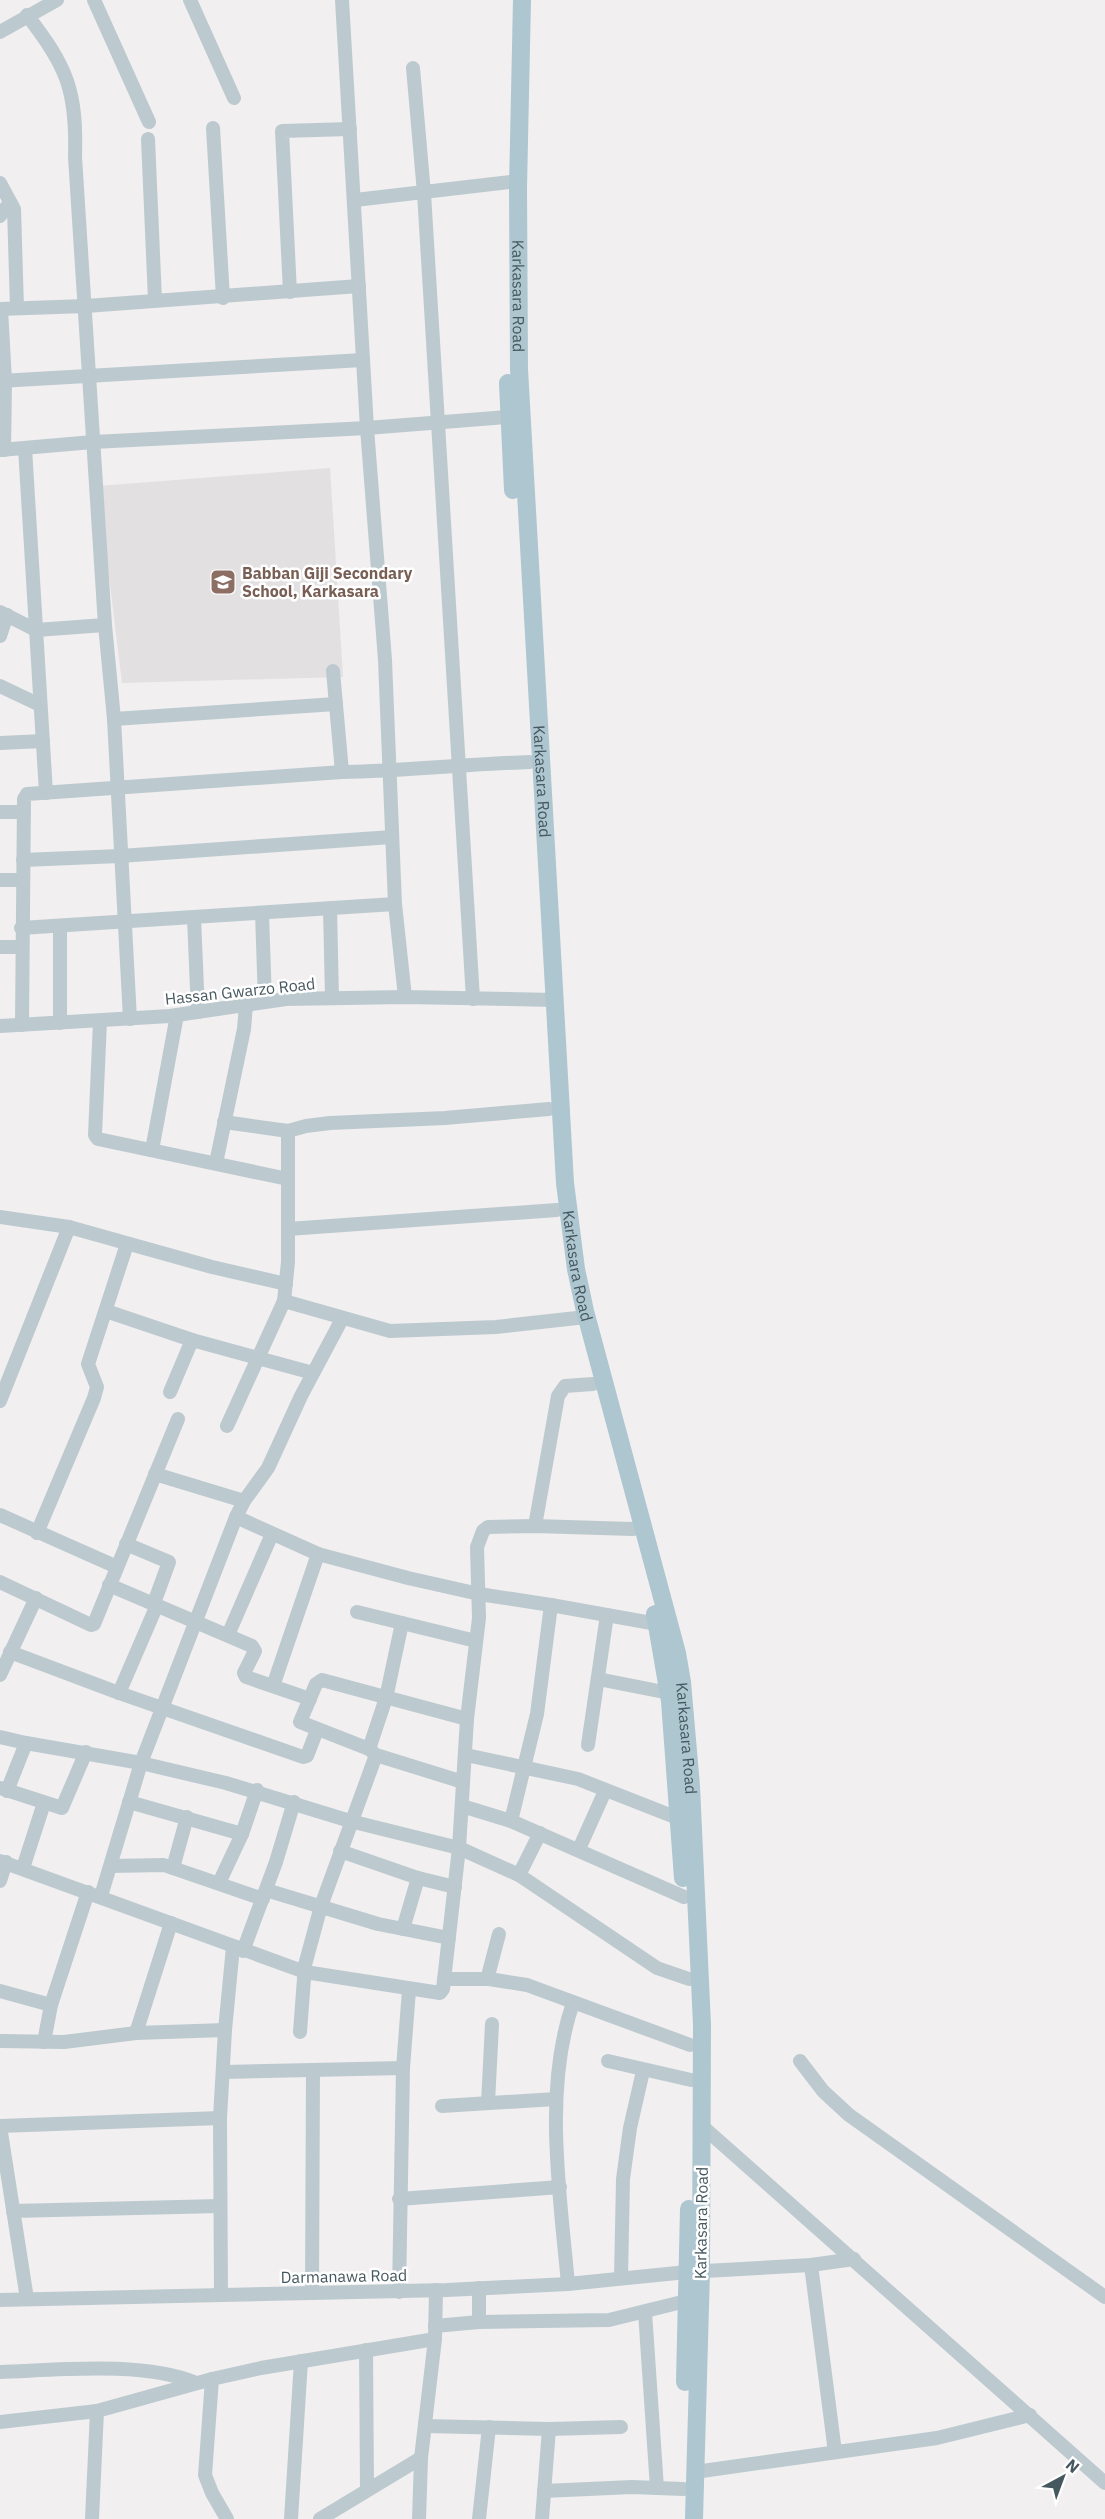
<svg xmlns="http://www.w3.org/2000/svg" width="1105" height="2519" viewBox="0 0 1105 2519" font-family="'IBM Plex Sans',sans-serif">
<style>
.education{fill:#e3e0e2}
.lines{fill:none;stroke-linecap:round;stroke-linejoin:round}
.minor{stroke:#bccad0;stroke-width:14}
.major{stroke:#adc6d0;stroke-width:18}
.labels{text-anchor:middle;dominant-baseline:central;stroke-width:5;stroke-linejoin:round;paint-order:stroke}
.street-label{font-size:16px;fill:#46585f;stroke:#fff}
.education-label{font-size:16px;font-weight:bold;fill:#785e54;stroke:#fff;text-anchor:start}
</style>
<rect width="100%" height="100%" fill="#f2eff0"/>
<path class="education" d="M330,468L343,677L122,683L98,486Z"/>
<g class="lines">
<g class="minor">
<path d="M94,0L149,122"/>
<path d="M190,0L234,98"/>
<path d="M342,0L367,428L385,660L395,904L405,997"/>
<path d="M27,15C67,67 77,90 75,157L105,625L114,719L130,1019"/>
<path d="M0,32L57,0"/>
<path d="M413,68L424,193L473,999"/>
<path d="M213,128L223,298"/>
<path d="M148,139L155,300"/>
<path d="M0,183L14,209L17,308"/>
<path d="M355,200L518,181"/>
<path d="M0,216L10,202"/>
<path d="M290,292L282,131L350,129"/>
<path d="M0,309L86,306L359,286"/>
<path d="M1,309L5,381L4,450"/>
<path d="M0,381L363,360"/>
<path d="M25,448L46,793"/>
<path d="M0,450L93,442L367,428L519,416"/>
<path d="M0,612L36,630L105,625"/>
<path d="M0,636L7,615"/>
<path d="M333,671L342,772"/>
<path d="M0,686L40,705"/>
<path d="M114,719L336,704"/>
<path d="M0,743L43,741"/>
<path d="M0,812H24"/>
<path d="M23,860L120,856L392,837"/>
<path d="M0,880H22"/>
<path d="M330,908L332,998"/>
<path d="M262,913L265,1002"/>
<path d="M194,918L198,1012"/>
<path d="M21,928L395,904"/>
<path d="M0,947H21"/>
<path d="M100,1021L95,1135L98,1139L288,1179"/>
<path d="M60,1023V926"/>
<path d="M22,1025L24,799L27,794L342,772C405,771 467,764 530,762"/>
<path d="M0,1026L170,1016L286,999L405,997L555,1000"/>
<path d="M224,1122L288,1131L306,1126L330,1123L445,1118L549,1109"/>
<path d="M152,1150L177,1015"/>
<path d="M216,1163L244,1029L246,1005"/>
<path d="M0,1217L69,1227L212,1267L286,1284"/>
<path d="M288,1229L557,1210"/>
<path d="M284,1301L390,1331L496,1327L586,1317"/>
<path d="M106,1311L192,1340L313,1373"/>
<path d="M170,1392L192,1340"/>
<path d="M0,1401L69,1227"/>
<path d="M227,1426L284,1301L288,1262V1131"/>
<path d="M155,1474L244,1501"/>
<path d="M0,1515L117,1567"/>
<path d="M236,1517L318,1554L408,1578L479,1594L551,1605L657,1624"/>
<path d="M535,1526L558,1396L565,1386L593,1384"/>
<path d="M37,1533L94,1398L97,1387L88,1364L127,1244"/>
<path d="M126,1544L169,1562L154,1603"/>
<path d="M0,1582L91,1625L94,1624L178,1419"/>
<path d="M109,1585L252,1646L255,1651L244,1673L246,1677L310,1699"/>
<path d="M357,1612L476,1641"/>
<path d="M228,1635L272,1534"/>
<path d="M10,1652L119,1693L303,1757L307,1756L317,1730"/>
<path d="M0,1675L36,1598"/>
<path d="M598,1679L669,1693"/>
<path d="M273,1686L318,1554"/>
<path d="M119,1693L157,1605"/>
<path d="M0,1737L26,1743L141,1763L226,1783L350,1821L459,1848L519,1875L657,1968L689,1979"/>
<path d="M588,1745L607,1615"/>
<path d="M369,1749L386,1698L402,1623"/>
<path d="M466,1755L578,1779L680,1819"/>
<path d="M463,1782L376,1755L369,1749L300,1722L316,1684L322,1680L467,1719"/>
<path d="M0,1788L62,1808L86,1752"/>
<path d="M7,1791L26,1743"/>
<path d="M129,1802L242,1834"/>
<path d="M462,1806L511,1821L684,1897"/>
<path d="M511,1821L537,1714L551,1605"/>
<path d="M579,1849L605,1791"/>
<path d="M340,1851L418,1878L455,1887"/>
<path d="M0,1861L305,1972L440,1993L443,1989L459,1848L467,1719L479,1618L477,1547L483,1531L488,1527L535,1526L632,1529L643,1527"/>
<path d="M111,1866L164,1865L263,1899"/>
<path d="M23,1868L44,1803"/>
<path d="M173,1868L187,1817"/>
<path d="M519,1875L540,1833"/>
<path d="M0,1881L6,1862"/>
<path d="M219,1883L242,1834L257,1790"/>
<path d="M266,1890L378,1924L449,1938"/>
<path d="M101,1896L141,1763L236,1517L244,1501L268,1468L301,1396L342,1319"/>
<path d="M403,1929L418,1878"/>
<path d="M243,1951L276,1862L294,1802"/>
<path d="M444,1979H489L527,1985L690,2045"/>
<path d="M489,1979V1972L499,1934"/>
<path d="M0,1991L51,2005"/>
<path d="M300,2032L305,1965L321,1906L376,1755"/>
<path d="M136,2033L171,1923"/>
<path d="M0,2041L64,2042L136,2033L225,2030"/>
<path d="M44,2042L51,2005L88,1892"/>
<path d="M608,2061L691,2080"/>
<path d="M800,2061L823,2091L849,2115L1105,2297"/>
<path d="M223,2072L403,2068"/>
<path d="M488,2103L492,2024"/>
<path d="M442,2106L556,2099"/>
<path d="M0,2126L220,2118"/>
<path d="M0,2126L27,2299"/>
<path d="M702,2126L1105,2483"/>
<path d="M399,2199L560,2187"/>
<path d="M13,2211L220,2206"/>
<path d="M811,2265L835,2452"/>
<path d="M621,2278L623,2179L630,2128L643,2071"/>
<path d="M568,2284C560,2194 543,2089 573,2003"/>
<path d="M479,2288V2322"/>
<path d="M399,2292L403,2068L409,1990"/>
<path d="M312,2293L313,2070"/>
<path d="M221,2295L220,2118L225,2030L233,1947"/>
<path d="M0,2300L447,2290L568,2284L687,2272L811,2265L854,2259"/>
<path d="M645,2312L657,2488"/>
<path d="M435,2326L479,2322L609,2320L686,2301"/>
<path d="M366,2350L367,2490"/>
<path d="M0,2372C57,2370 144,2361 196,2383"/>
<path d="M212,2379L205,2475L212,2493L227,2519"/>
<path d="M0,2422L97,2411L212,2379L261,2368L435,2339"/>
<path d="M425,2426L549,2429L621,2427"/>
<path d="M695,2472L937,2438L1030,2415"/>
<path d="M544,2491L632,2487L683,2489"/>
<path d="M92,2519L97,2411"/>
<path d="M291,2519L301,2361"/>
<path d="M320,2519L421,2458"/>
<path d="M419,2519L421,2458L435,2339L436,2290"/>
<path d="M479,2519L489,2427"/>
<path d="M542,2519L549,2429"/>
</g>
<g class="major">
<path id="s1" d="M522,0L518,188L519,369L565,1183L576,1269L585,1311L677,1653L682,1682L691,1786L702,2025L701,2271L694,2519"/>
<path d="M508,383L513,490"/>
<path d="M655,1614L670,1701L683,1878"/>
<path d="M685,2382L689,2209"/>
</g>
</g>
<defs>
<g id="school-square" transform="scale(1.35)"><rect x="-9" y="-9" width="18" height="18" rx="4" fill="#8d6e63" stroke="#fff"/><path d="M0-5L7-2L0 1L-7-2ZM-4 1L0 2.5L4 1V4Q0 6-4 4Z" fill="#fff"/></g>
</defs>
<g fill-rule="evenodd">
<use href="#school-square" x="223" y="582"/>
</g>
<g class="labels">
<g class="street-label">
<text stroke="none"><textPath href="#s1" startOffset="296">Karkasara Road</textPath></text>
<text stroke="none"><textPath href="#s1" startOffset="782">Karkasara Road</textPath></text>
<text transform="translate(240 991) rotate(-6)">Hassan Gwarzo Road</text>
<text stroke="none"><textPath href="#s1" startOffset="1268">Karkasara Road</textPath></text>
<text stroke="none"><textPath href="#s1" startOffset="1754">Karkasara Road</textPath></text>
<text transform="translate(701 2223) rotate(-89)">Karkasara Road</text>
<text transform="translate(344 2276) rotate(-1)">Darmanawa Road</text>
</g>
<g class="education-label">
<text x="242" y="573">Babban Giji Secondary<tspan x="242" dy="18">School, Karkasara</tspan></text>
</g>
</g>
<g transform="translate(1063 2477) rotate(41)" stroke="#ffffff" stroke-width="4.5" paint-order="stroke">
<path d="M0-4.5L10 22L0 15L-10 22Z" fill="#46585f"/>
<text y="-9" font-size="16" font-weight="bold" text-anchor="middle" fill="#46585f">N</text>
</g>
</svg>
